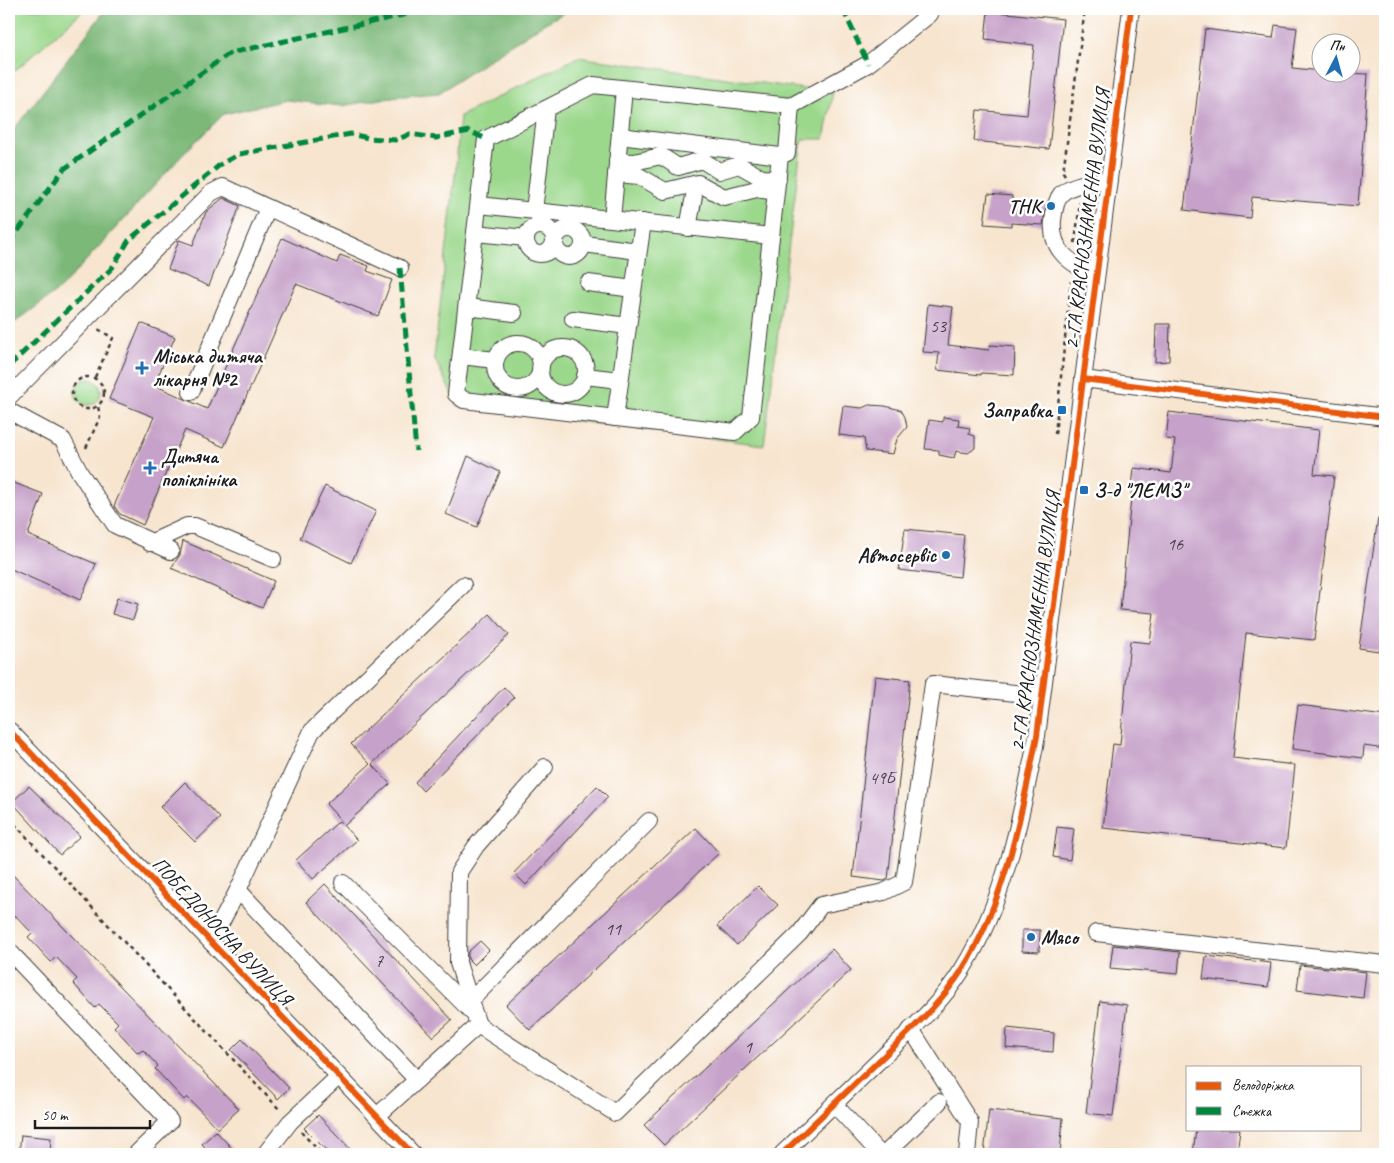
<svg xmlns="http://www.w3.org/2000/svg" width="1394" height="1163" viewBox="0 0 1394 1163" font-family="Caveat,sans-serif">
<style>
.green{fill:#9bd88c;stroke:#5c7a54}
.forest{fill:#7cb878;stroke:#4c6a4a}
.building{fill:#c6a1c9}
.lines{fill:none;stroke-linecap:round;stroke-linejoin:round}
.minor-casing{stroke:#3d3a37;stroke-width:18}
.path{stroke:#3d3a37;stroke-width:2.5;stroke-dasharray:4 4;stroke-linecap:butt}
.minor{stroke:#fff;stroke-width:16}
.quiet{stroke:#00873e;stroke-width:5;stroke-dasharray:10 5;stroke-linecap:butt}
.cycleway-casing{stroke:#fff;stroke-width:9}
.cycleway{stroke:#e8590c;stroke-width:6}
.poi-dot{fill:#1f6fb2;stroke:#fff;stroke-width:2}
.labels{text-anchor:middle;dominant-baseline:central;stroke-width:5;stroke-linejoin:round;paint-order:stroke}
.number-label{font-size:18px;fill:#463d47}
.poi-label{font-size:20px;font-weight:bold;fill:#1c1c1c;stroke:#fff;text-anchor:start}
.street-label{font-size:20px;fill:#1c1c1c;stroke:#fff}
</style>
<rect width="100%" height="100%" fill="#fff"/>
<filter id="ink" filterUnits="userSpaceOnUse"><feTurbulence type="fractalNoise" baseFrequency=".02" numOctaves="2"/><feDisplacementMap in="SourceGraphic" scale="10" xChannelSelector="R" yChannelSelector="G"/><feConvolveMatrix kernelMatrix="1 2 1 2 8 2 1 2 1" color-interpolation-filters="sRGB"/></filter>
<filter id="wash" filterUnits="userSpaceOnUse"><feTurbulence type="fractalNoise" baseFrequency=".0096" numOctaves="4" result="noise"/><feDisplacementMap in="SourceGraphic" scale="20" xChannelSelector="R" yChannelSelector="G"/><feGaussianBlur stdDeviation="1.12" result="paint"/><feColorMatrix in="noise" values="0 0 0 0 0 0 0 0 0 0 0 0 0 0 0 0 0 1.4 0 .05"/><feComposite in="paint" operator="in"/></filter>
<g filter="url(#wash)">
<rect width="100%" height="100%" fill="#f7e5cf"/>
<g class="green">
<path d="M9,9H85L9,76Z"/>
<path d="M578,57L833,93L824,139H802L764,445L458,406L434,358L456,167L460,116Z"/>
<circle cx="88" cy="392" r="13"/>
</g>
<path class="forest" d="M106,9H571L540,26L439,93L392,97L342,106L286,100L224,114L187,150L61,288L9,327V136Z"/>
<g id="blocks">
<g class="building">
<path d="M988,11L1063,19L1049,149L974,141L977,110L1027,115L1034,45L985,39Z"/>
<path d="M1275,25L1297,28L1292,68L1322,71V72L1368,74L1358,206L1252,197L1250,218L1184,210L1205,29L1273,38Z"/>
<path d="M988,194L1012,196V201L1046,204L1043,225L1011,223V226L984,224Z"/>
<path d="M223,198L240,206L209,286L168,269L179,240L193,245L206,212Z"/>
<path d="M282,238L337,263L340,255L369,266L367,271L392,280L378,316L296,284L224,447L185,430L143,525L120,514L114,506L154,417L109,399L141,323L175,337L154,385L207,409Z"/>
<path d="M928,304L953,307L948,345L989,350L990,345L1015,347L1014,375L981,373V375L937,370L939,353L923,352Z"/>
<path d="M1156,324H1170L1169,361L1155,362Z"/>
<path d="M869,405L885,406L901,410L905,417L907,427L897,439L893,454L866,451L864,438L839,435L843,406L862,408Z"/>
<path d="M1169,412L1319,430L1314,474L1334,476L1314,640L1246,633L1233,758L1295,765L1286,848L1103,828L1113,744L1120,745L1130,641L1150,643L1154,613L1120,610L1134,468L1171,473L1175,440L1166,439Z"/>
<path d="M943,417L959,419L958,426L970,428L969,434L975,436V448L968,453L956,451L954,458L939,455V450L925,449L929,420L943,422Z"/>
<path d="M468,456L500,472L477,527L446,514Z"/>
<path d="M9,481L43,494L28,535L96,564L80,600L9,568Z"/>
<path d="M325,486L376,511L351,563L300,538Z"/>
<path d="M1378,518L1385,519V652L1359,648Z"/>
<path d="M905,529L964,535L960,577L899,570Z"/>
<path d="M183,541L274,581L262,608L171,568L180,555Z"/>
<path d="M117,598L138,604L133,620L112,614Z"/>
<path d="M490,614L509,635L372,764L390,784L345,825L326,804L370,764L351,744Z"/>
<path d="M875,676L910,680L888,879L884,881L853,877Z"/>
<path d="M504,687L514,698L423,791L415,782Z"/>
<path d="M1298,705L1385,716V749L1364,746L1363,758L1292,749Z"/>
<path d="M185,782L220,818L195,842L160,807Z"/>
<path d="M29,786L80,836L60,855L12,802Z"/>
<path d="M597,786L608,797L526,885L514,873Z"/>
<path d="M339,821L357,840L313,879L296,860Z"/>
<path d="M1057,827L1074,829L1070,860L1053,857Z"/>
<path d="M696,828L719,853L530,1030L506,1005Z"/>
<path d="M9,871L239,1109L218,1129L187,1097L184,1100L155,1069L158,1066L143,1050L138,1053L114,1027L118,1023L99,1004L95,1008L73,983L77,979L56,957L51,962L28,937L32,933L15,915L9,921Z"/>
<path d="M325,884L452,1020L433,1037L306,902Z"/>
<path d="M758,886L778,905L737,945L717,926Z"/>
<path d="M1022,930H1040L1039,952L1022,951Z"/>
<path d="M480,941L489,950L474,965L468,959V952Z"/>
<path d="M1113,945L1180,952L1178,974L1110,968Z"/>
<path d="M832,949L851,970L664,1145L644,1125Z"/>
<path d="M1206,956L1271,963L1268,987L1203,979Z"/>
<path d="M1300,965L1366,972L1363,998L1297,990Z"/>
<path d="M1100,1001L1127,1005L1113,1116L1086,1113Z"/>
<path d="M1007,1028L1054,1033L1053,1052L1006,1048Z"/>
<path d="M242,1039L289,1088L278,1099L231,1050Z"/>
<path d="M989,1110L1063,1118L1060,1154H984Z"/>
<path d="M318,1115L355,1154H330L304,1128Z"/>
<path d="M1196,1129H1240L1237,1154H1193Z"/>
<path d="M216,1131L237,1154H211L202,1144Z"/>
<path d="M21,1135L51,1138L50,1154H19Z"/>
</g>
</g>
</g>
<g filter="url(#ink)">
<use href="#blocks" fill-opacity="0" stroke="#3d3a37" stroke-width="1"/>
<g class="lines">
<g class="minor-casing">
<g id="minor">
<path d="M791,106L868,64L930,14L932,9"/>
<path d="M620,136L780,156L787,153L791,106L593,85L486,139L456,394L464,400L735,432L751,417L780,156"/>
<path d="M617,161L634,162L661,156L678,167L702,160L719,171L739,165L762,178L778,179"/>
<path d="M616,174L639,176L665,191L698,183L724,197L757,189L776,192"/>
<path d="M479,205L771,236"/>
<path d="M534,211L546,109"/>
<path d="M612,219L624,89"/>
<circle cx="540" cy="240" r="14"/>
<path d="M688,228L694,196"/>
<circle cx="569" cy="243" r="14"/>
<path d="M475,233L526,238"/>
<path d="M584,244L638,251"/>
<path d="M1096,276C1071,263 1050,252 1053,220C1054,212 1056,200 1061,194C1072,183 1095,182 1109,179"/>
<path d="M588,283L633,289"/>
<path d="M467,307L514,313"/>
<path d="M573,319L628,326"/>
<circle cx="518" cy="366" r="23"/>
<circle cx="563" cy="371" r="23"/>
<path d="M461,356L495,360"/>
<path d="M585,376L620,380"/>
<path d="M1083,379L1385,417"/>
<path d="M191,392L268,208"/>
<path d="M9,397L211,193L223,187L400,268"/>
<path d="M9,411L63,440L80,473L115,525L171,551"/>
<path d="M615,418L643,222"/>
<path d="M150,543L187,526H195L273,559"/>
<path d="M9,730L413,1154"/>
<path d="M343,883L472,1012"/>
<path d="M238,890L417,1080"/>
<path d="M1096,933L1385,964"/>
<path d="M211,942L238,890L312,731L463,585"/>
<path d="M9,951L170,1121L136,1154"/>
<path d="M470,1001L649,821"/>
<path d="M478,1025L458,963L459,872L476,846L545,767"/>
<path d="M911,1029L970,1122L967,1154"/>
<path d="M834,1104L880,1154"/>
<path d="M377,1116L478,1025L615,1113L800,933L821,905L884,892L904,882L933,684L1042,696"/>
<path d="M265,1154L290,1122L338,1077"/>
<path d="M782,1154C816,1121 851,1088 886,1054C913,1028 942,1002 962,970C1005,902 1022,813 1037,736L1131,9"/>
<path d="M885,1154L939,1102"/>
</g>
</g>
<g class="path">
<path d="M1065,175L1063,172L1085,9"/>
<path d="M1075,243L1080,202"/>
<circle cx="88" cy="393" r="16"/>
<path d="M95,377L113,338L98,329"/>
<path d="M1055,434L1071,281"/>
<path d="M86,448L100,417L98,406"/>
<path d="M9,818L280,1110"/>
<path d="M301,1132L322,1154"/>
</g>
<use href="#minor" class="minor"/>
<g class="quiet">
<path d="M843,9L868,64"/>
<path d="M9,243L64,169L230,53L408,14L423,9"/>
<path d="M400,268L416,451"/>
<path d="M9,366L112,268L129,240L221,164L239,154L351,134L368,138L396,140L410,134L436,138L469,131L486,139"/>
</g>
<g class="cycleway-casing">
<g id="cycleway">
<path d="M1083,379L1385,417"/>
<path d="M9,730L413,1154"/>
<path d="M782,1154C816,1121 851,1088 886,1054C913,1028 942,1002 962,970C1005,902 1022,813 1037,736L1131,9"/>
</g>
</g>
<use href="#cycleway" class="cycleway"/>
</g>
</g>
<g class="poi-dot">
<circle cx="1051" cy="206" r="5"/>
<path d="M139.5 360.5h5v5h5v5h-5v5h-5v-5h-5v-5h5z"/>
<rect x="1057" y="405" width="10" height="10" rx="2.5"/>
<path d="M147.5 460.5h5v5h5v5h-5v5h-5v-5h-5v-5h5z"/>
<rect x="1079" y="485" width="10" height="10" rx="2.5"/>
<circle cx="946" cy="555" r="5"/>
<circle cx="1031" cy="937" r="5"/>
</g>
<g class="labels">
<g class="number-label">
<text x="938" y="326">53</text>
<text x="1175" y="544">16</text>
<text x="882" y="778">49Б</text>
<text x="613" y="929">11</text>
<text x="379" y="961">7</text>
<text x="748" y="1047">1</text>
</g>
<g class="poi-label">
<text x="1041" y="206" text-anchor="end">ТНК</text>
<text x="153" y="356">Міська дитяча<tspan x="153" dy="23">лікарня №2</tspan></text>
<text x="1052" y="410" text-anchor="end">Заправка</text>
<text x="161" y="456">Дитяча<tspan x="161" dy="23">поліклініка</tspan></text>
<text x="1094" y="490">З-д "ЛЕМЗ"</text>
<text x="936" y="555" text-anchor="end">Автосервіс</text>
<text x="1041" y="937">Мясо</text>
</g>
<g class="street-label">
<text transform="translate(1087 219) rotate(-83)">2-ГА КРАСНОЗНАМЕННА ВУЛИЦЯ</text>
<text transform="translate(1035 621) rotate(-82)">2-ГА КРАСНОЗНАМЕННА ВУЛИЦЯ</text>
<text transform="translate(222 931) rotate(47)">ПОБЕДОНОСНА ВУЛИЦЯ</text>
</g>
</g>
<rect width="1394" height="1163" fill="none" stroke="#fff" stroke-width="30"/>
<rect x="1186" y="1066" width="175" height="65" fill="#ffffff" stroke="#a4a4a4"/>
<rect x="1196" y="1082" width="25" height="8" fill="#e8590c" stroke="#a4a4a4"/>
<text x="1232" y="1090" font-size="15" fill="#1c1c1c">Велодоріжка</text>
<rect x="1196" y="1107" width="25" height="8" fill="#00873e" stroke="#a4a4a4"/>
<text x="1232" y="1116" font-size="15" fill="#1c1c1c">Стежка</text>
<g transform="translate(1336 58) rotate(6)"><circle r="24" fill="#ffffff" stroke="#a4a4a4"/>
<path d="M0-4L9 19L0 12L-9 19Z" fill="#1f6fb2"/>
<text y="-8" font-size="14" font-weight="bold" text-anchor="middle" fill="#1c1c1c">Пн</text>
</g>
<path d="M35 1120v8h115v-8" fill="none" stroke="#1c1c1c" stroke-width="2.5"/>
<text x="42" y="1120" font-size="15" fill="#1c1c1c" stroke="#ffffff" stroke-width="4" paint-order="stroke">50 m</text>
</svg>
